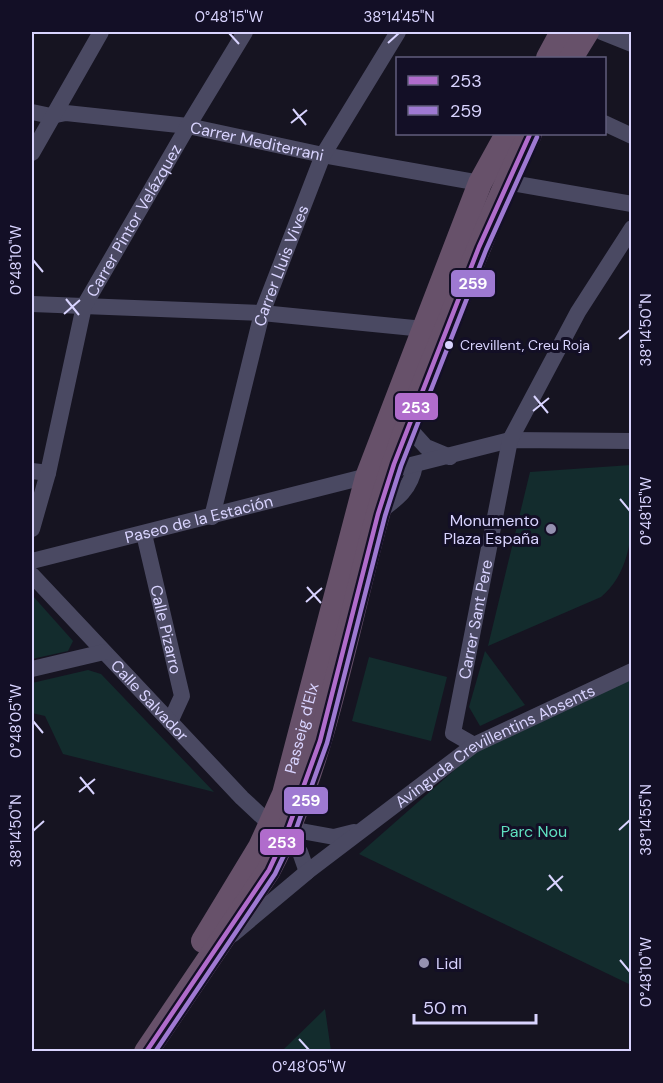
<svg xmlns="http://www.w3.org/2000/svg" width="663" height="1083" viewBox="0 0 663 1083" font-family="'DM Sans',sans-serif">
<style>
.green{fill:#132c2d}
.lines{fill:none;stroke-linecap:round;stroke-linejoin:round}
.minor{stroke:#4a4962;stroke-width:16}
.highway{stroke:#67516a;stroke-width:24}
.bus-1-casing{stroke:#130f26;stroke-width:9}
.bus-2-casing{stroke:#130f26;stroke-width:9}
.bus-1{stroke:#b06ccc;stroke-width:4.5}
.bus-2{stroke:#9e79d2;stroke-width:4.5}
.ticks{fill:none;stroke:#d9d4ff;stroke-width:2}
.bus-dot{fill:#d9d4ff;stroke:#130f26;stroke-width:2}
.poi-dot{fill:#9591b1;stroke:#130f26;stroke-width:2}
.labels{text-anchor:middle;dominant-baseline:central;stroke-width:6;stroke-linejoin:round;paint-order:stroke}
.bus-label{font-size:14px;fill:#d9d4ff;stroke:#130f26;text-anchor:start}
.street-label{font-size:16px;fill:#d9d4ff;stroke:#130f26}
.poi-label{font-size:16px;fill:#d9d4ff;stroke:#130f26;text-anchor:end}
.park-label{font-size:16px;fill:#5fe0c0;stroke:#130f26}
.line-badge{stroke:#130f26;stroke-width:2}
.badge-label{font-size:16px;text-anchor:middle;font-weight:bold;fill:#fff}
.neatline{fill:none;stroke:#d9d4ff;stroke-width:2}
.ticks-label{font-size:15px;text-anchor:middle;fill:#d9d4ff}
</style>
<rect width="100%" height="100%" fill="#161421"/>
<g class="green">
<path d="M631,465C632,509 639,565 601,597L488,646L530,472Z"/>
<path d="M32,595L73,641L68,651L32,659Z"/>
<path d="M485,651L525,705L480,726L469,707Z"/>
<path d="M369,657L447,677L431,741L352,721Z"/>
<path d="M88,670L101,674L214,792L63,754L45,716L32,713V683Z"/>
<path d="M631,676V985L359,854L475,752Z"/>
<path d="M325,1009L331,1051H282Z"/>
</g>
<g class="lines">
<g class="minor">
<path d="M602,32L632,44"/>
<path id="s1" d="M32,112L51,116L66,113L188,126L323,155L480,183"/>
<path d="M604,123L632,136"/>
<path d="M32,153L101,32"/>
<path d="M506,182L632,204"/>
<path d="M32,304L262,313L424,329"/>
<path d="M407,426L426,447L450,457"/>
<path d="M32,471L48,473"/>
<path d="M379,512C397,499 411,489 415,465"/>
<path id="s2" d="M212,517L262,313L323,155L398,32"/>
<path id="s3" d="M32,529L48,473L84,306L188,126L245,32"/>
<path id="s4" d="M144,534L182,696L170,722"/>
<path id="s5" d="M32,561L510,440L632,441"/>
<path id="s6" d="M32,575L242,798L300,852L307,872"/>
<path d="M32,669L104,652"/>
<path id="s7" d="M474,745L453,733L510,440L578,312L632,228"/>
<path d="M279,827L334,837L354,832"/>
<path id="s8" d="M233,934L307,872L474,745L632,671"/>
</g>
<g class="highway">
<path d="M548,58L562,32"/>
<path d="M571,58L587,32"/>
<path id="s9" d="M203,941L260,847L284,794L367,477L480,183L507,134"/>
<path d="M146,1052L269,870C325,764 346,629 378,514C397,446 424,382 451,317C476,255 500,193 530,134"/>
</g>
<g class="bus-1-casing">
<path id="bus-1" d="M146,1052L269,870L288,829L320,741L378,514L394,464L479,247L530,134"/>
</g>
<g class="bus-2-casing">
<path id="bus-2" d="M155,1052L275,874L295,832L327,743L385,516L401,466L486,250L537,137"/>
</g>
<use href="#bus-1" class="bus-1"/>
<use href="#bus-2" class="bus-2"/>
</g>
<path class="ticks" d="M229,33L239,44M388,43L399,33M293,109L306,125M291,123L307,110M33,260L43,272M66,299L79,315M64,314L80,300M619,339L630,330M534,396L548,413M533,411L549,398M620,499L630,511M307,587L321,603M306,602L322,588M33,721L43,733M80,777L94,794M79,792L95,779M619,830L630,820M33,831L44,821M549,875L562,891M547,890L563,876M620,960L630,972M299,1039L309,1050"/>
<circle class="bus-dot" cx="449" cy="345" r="5"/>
<g class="poi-dot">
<circle cx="551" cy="529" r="6"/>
<circle cx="424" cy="963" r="6"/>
</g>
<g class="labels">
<g class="bus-label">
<text x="460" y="345">Crevillent, Creu Roja</text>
</g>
<g class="street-label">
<text stroke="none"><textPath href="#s1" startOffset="228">Carrer Mediterrani</textPath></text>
<text stroke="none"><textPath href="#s3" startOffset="328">Carrer Pintor Velázquez</textPath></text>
<text stroke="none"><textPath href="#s2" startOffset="261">Carrer Lluis Vives</textPath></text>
<text stroke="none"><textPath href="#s5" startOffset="172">Paseo de la Estación</textPath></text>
<text stroke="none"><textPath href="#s7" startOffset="140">Carrer Sant Pere</textPath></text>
<text stroke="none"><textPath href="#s4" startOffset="98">Calle Pizarro</textPath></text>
<text stroke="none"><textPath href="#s6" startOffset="172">Calle Salvador</textPath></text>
<text stroke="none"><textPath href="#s9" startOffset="236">Passeig d'Elx</textPath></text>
<text stroke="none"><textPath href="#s8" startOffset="324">Avinguda Crevillentins Absents</textPath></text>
</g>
<g class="poi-label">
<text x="539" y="520">Monumento<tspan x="539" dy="18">Plaza España</tspan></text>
<text x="436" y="963" text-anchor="start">Lidl</text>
</g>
<g class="park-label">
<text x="534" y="831">Parc Nou</text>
</g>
</g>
<g class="line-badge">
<rect x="450" y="269" width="46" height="29" rx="6" fill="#9e79d2"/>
<rect x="394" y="392" width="45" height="29" rx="6" fill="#b06ccc"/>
<rect x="283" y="786" width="46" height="29" rx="6" fill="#9e79d2"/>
<rect x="259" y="828" width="46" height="28" rx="6" fill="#b06ccc"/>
</g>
<g class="badge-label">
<text x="473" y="289">259</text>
<text x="416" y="413">253</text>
<text x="306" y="806">259</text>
<text x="282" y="848">253</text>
</g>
<rect width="663" height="1083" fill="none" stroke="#130f26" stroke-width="66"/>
<rect x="396" y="57" width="210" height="78" fill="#130f26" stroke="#625e7d" stroke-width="1.5"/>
<rect x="408" y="76" width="30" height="9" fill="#b06ccc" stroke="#625e7d" stroke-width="1.5"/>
<text x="450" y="87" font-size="18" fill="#d9d4ff">253</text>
<rect x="408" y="106" width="30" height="9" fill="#9e79d2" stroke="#625e7d" stroke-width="1.5"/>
<text x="450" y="117" font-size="18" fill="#d9d4ff">259</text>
<path d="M414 1014v9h122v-9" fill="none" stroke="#d9d4ff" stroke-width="3"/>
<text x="423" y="1014" font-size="18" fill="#d9d4ff" stroke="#130f26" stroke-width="4.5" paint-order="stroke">50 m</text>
<rect x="33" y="33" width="597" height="1017" class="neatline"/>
<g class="ticks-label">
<text x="229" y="22">0°48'15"W</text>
<text x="399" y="22">38°14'45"N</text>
<text transform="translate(16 260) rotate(-90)" y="5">0°48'10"W</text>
<text transform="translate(646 330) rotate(-90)" y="5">38°14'50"N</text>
<text transform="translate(646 511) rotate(-90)" y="5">0°48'15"W</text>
<text transform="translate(16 721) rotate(-90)" y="5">0°48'05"W</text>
<text transform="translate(646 820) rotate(-90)" y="5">38°14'55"N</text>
<text transform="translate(16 831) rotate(-90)" y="5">38°14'50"N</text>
<text transform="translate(646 972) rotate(-90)" y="5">0°48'10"W</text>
<text x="309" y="1072">0°48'05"W</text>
</g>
</svg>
